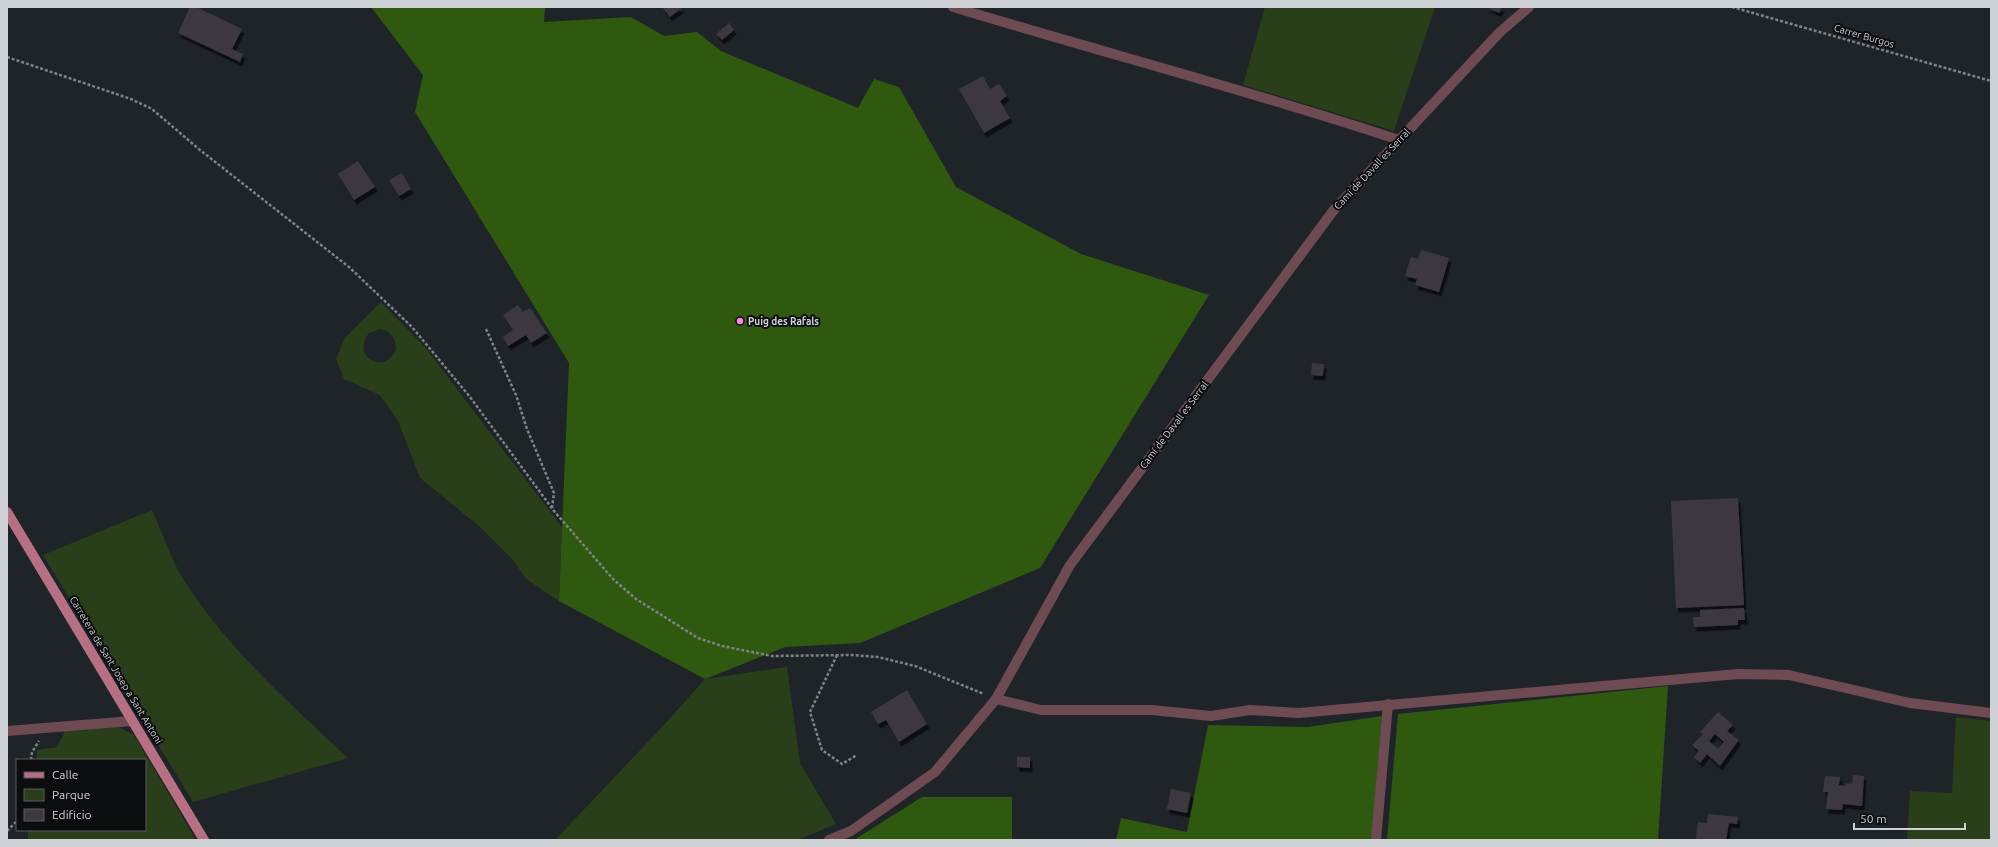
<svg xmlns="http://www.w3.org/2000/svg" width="1998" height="847" viewBox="0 0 1998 847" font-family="Ubuntu,sans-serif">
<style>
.green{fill:#283f1a;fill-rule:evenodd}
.forest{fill:#305910}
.building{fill:#3e393f;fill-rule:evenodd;filter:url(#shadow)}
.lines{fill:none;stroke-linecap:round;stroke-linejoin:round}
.path{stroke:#7f8387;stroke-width:2.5;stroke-dasharray:3 2;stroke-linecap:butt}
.minor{stroke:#6e4a53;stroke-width:10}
.major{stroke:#b76f83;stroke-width:10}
.poi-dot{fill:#fd86e2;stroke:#0b0d0f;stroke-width:1.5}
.labels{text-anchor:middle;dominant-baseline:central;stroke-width:4;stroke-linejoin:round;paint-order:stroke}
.street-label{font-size:10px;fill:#cfd2d5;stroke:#0b0d0f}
.poi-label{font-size:10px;font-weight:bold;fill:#cfd2d5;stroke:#0b0d0f;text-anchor:start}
</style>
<defs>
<filter id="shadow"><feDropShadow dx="2.5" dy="4.5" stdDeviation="0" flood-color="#0009"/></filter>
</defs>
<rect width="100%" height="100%" fill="#1f2429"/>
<g class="green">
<path d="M1265,7H1435L1394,131L1243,85Z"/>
<path d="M381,302L425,347L562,527L559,601L526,579L513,560L479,526L420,478L398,421L380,395L344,379L336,359L345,338ZM380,329C391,331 396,338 396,349C386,376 350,357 369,333Z"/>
<path d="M152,510C163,534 171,560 185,582C229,650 290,703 348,758L193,802L43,555Z"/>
<path d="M787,667L800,763L836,824L798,840H555L663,726L705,679Z"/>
<path d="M1956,717L1991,721V840H1907L1910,791L1952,793Z"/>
<path d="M119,727L134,735L196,840H28V830H145V760H36L37,750L57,747L65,731Z"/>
</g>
<g class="forest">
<path d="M371,7H545L544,22L631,17L664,36L697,32L721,51L858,108L874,79L899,87L956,187L1081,254L1209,295L1040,568L860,643L785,647L705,679L559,601L569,363L415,112L423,75Z"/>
<path d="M1668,686L1658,840H1387L1398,714Z"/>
<path d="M1382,716L1372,840H1116L1121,818L1187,832L1208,725L1308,727Z"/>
<path d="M922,797H1012V840H854Z"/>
</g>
<g class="building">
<path d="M190,7H196L242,29L232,49L243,54L240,62L178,33Z"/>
<path d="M662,7H683L670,17Z"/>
<path d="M1486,7H1502L1499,13Z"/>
<path d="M729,23L734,30L722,40L716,34Z"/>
<path d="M983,76L990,89L999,84L1007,96L1000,101L1010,118L984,133L959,89Z"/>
<path d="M358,161L375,187L354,200L338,174Z"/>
<path d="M402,173L411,189L399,196L389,180Z"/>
<path d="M1421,250L1449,258L1439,292L1415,285L1417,279L1405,276L1411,257L1418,259Z"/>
<path d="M518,305L523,312L530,308L547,333L531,343L526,335L508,346L503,337L513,330L503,315Z"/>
<path d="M1312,363L1324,364L1323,376L1311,375Z"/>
<path d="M1738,498L1744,605L1676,608L1671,501Z"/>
<path d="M1744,608L1745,620H1738V625L1694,627L1693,617H1700V610Z"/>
<path d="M907,690L927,724L899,742L886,720L878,724L871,712Z"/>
<path d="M1718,712L1733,725L1727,731L1738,739V741L1720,766L1707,754L1700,763L1694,757L1699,751L1692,745L1703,734L1700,732ZM1715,734L1724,742L1718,749L1709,741Z"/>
<path d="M1017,757H1030V768L1017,767Z"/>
<path d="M1853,775L1864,776L1862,806L1843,804L1842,810L1826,809L1828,792H1823L1825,776L1840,777L1839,785L1845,786L1846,783L1852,784Z"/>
<path d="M1171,789L1191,793L1187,813L1167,809Z"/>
<path d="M1708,814L1738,817L1737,824L1729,823L1726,840H1698L1696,838L1698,822L1707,823Z"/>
</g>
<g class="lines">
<g class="path">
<path d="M1732,7L1991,81"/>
<path d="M7,57L131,99L152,109L200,150L349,267L412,327L470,397L554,511L613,579L636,599L698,638L722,646L772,656L852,655L878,657L915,666L984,694"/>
<path d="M486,329L516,395L527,429L554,493L552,508"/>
<path d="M837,655L810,712L822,750L842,764L857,755"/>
<path d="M31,760L32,752L39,741"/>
<path d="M7,831L17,821"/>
</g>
<g class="minor">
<path d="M953,7C1101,52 1252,91 1399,140"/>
<path d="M996,699L1041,710H1152L1211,716L1250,710L1299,713L1738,674L1789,675L1910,703L1991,713"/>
<path d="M7,731L132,721"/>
<path d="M829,840L851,831L935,772L996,699L1070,565L1333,211L1500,32L1529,7"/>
<path d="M1376,840L1388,704"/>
</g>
<path class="major" d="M7,512L204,840"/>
</g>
<circle class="poi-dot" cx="740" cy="321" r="4"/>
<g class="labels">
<g class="street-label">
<text transform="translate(1864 36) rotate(16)">Carrer Burgos</text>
<text transform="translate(1372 169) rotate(-47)">Camí de Davall es Serral</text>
<text transform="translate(1174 425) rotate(-53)">Camí de Davall es Serral</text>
<text transform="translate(116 670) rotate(59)">Carretera de Sant Josep a Sant Antoni</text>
</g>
<g class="poi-label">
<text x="748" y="321">Puig des Rafals</text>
</g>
</g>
<rect width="1998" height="847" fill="none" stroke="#cfd2d5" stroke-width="16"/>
<rect x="16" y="759" width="130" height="72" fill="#0b0d0f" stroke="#595c5e"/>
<rect x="24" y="772" width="20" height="6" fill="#b76f83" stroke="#595c5e"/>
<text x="52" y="779" font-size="12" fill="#cfd2d5">Calle</text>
<rect x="24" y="789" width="20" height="12" fill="#283f1a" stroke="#595c5e"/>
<text x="52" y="799" font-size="12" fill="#cfd2d5">Parque</text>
<rect x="24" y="809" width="20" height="12" fill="#3e393f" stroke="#595c5e"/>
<text x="52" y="819" font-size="12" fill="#cfd2d5">Edificio</text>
<path d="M1854 823v6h111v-6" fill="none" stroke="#cfd2d5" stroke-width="2"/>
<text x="1860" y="823" font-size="12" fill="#cfd2d5" stroke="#0b0d0f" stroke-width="3" paint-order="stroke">50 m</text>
</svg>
